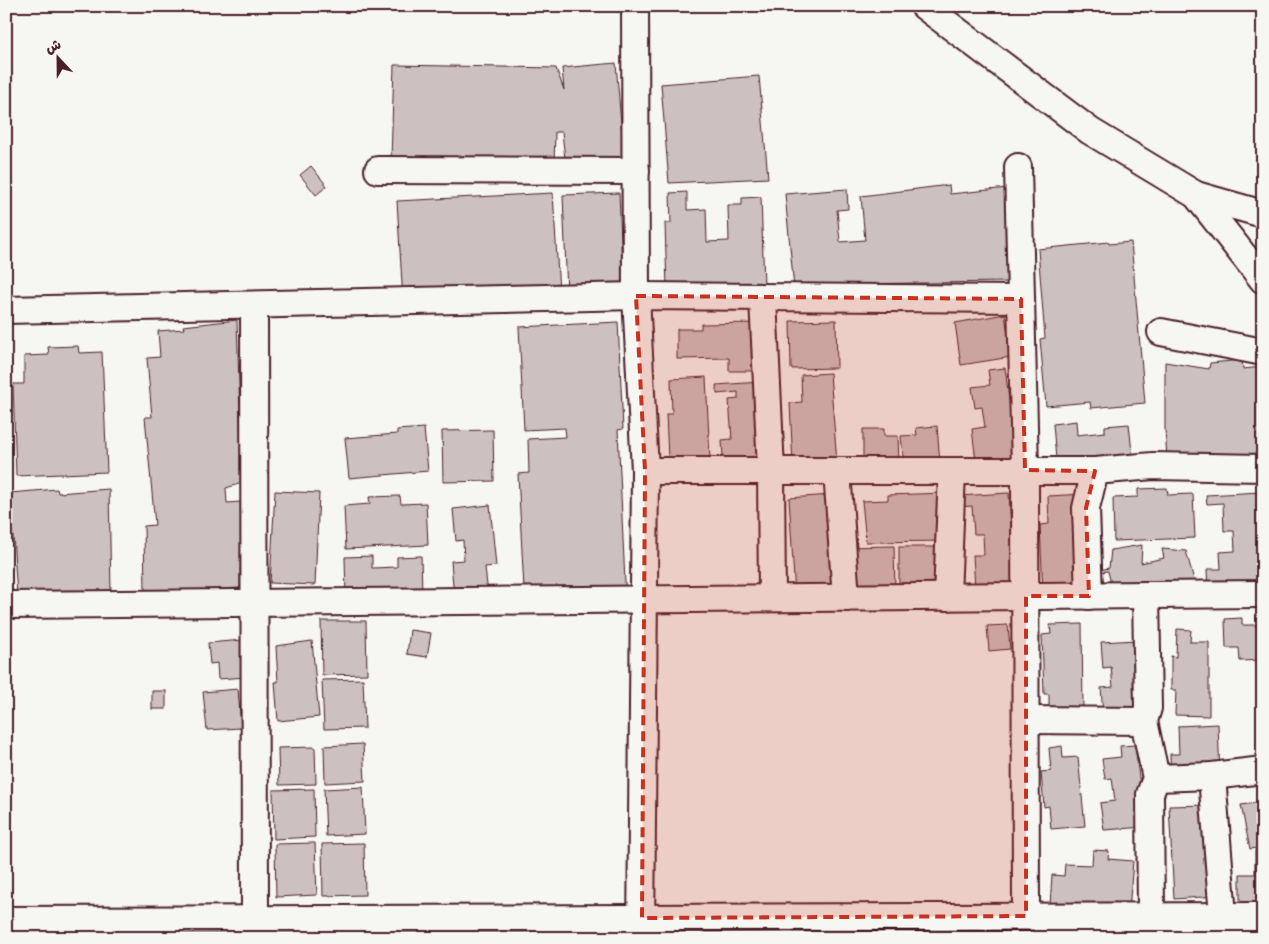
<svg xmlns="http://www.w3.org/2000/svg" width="1269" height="944" viewBox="0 0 1269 944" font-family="Caveat,'Playpen Sans Arabic',sans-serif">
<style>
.building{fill:#ccc1c0;stroke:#4a1f2b}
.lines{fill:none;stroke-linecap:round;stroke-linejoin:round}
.street-casing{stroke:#4a1f2b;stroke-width:30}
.street{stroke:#f6f6f2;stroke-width:26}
.marked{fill:#c8321e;fill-opacity:0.2;stroke:#c8321e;stroke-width:4;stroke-dasharray:10 6;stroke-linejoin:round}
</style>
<rect width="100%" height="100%" fill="#f6f6f2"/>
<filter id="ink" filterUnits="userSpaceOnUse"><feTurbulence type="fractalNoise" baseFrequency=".02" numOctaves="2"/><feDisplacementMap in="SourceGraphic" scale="10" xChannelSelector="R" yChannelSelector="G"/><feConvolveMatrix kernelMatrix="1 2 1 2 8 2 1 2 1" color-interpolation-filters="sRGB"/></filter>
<g filter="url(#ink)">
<g class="building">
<path d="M616,63L624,160L565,159L562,132H555L554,163L391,159L394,65L556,68L564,90L562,68Z"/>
<path d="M759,76L768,178L669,183L661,84Z"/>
<path d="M311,166L327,186L316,195L300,175Z"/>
<path d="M949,185L950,194L1008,188L1009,282L840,284L794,288L785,194L847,189L848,209L837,210L840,242L865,240L861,196Z"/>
<path d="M687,192V210L706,209L707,242L729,241L728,205H742V198L761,197L764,286L667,289L665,223H671L670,193Z"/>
<path d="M553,193L559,292L403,300L397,201Z"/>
<path d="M619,193L623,290L567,293L563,195Z"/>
<path d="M1109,242V244L1131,242L1145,403L1091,408L1090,402L1046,406L1040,339L1045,338L1038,249Z"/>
<path d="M1005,314L1011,357L961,365L955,323Z"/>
<path d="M237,320L242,483L226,488L227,503L241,502L240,588L145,593L144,526L155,525L145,417H152L147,358L160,357L158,331L184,329L183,326Z"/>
<path d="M836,320L837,368L791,369L790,321Z"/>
<path d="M618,322L623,429L618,430L626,604L525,609L518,474L529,473L528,439L566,437L565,428L524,430L519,327Z"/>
<path d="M756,323L757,371H729V358L677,359V329H701V324Z"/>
<path d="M78,346L79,353L102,352L107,472L16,476L13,384H24V356L49,355L48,347Z"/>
<path d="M1242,360L1243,369L1262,367L1263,466L1167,458L1165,429V362L1209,369L1210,363Z"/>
<path d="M1005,368L1016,456L976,461L972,429L985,427L982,407L975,408L972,387L990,385L988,370Z"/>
<path d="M830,373L837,463L793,466L790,403L802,402L801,375Z"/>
<path d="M706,377L711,479L669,481L666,414H672L671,379Z"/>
<path d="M761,382L767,473L724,475L722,440L732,439L729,400L738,399V392L717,394L716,385Z"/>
<path d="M1076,421L1077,435L1105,432V426L1129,424L1133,462L1057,471L1053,424Z"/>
<path d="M937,426L940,463L904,466L901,436L917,435L916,428Z"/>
<path d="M424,428L428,471L349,478L345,438L397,434V430Z"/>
<path d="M863,429H884V436H898L899,464H863Z"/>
<path d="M493,430L494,481L443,482L442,431Z"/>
<path d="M1167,488L1168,495L1193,494L1195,538L1114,541L1113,498L1138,497V489Z"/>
<path d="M57,489L58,493L109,489L111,593L17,595L10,493Z"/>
<path d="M275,491L319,493L315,585L270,583Z"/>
<path d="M1261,492L1263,592L1208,594L1207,569H1221L1220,552L1235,551L1234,531H1224L1223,503L1207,504L1206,495Z"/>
<path d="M945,493L946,541L866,542L862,501L888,500V495Z"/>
<path d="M1009,493L1014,586L975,589L973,555H984L983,534H974L972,506L958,507V496Z"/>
<path d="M1085,494L1088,591L1043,593L1040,525L1049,524L1048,496Z"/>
<path d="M832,495L843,593L795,596L789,498Z"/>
<path d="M400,496L401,504L426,503L428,545L346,549L344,506L370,504L369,497Z"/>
<path d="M490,505L496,566L485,567L488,595L454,598L451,561L464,560L463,540L456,541L453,509Z"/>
<path d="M1142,545L1141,563L1164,558L1162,549L1186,551L1197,591L1113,593L1108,571L1102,572L1105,590L1095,571L1109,568L1111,550Z"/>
<path d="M894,546L895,593L847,594L846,547Z"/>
<rect x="899" y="547" width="48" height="47"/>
<path d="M372,556V568L397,567V557L421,556L422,594L346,597L345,557Z"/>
<path d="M1242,618V625H1263V660L1240,661L1239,648H1226L1225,619Z"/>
<path d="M321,621H366L367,674L322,675Z"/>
<path d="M1082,624L1083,713L1049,714V694H1044L1042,635L1051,634L1050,625Z"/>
<path d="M1008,625L1010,649L989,651L987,626Z"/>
<path d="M1177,629L1191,630L1190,642H1209V716L1175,715L1176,690H1171V656L1176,657Z"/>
<path d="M410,630L431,633L427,657L407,654Z"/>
<path d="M243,640L246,677L218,679L217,663L210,664L208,643Z"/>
<path d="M1137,640L1141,718L1103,714L1101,688L1113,687L1111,667L1103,668L1101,642Z"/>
<path d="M312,641L319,717L278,721L275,682H278L276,646Z"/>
<path d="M363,679L365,728L324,729L322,680Z"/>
<path d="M238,689L241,728L207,730L203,692Z"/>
<rect x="152" y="691" width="14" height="18"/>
<path d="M1218,724L1220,775L1171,777L1170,754H1179L1178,726Z"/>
<path d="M363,744L365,781L325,783L324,746Z"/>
<path d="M1135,745L1145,827L1104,830L1100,803L1115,801L1112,778L1105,779L1102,759L1121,757L1120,746Z"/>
<path d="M1062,746L1063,758L1078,757L1085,826L1051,829L1049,806L1044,807L1041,772L1051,771L1049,748Z"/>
<path d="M315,747L316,784L279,785L278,748Z"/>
<path d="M363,787L365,834L326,836L324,789Z"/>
<path d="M314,789L315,837L274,839L273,790Z"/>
<path d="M1263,802V847L1250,849L1241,805Z"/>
<path d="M1207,805L1218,896L1174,899L1169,806Z"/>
<path d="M315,843L317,895L276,897L275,844Z"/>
<path d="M364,843L365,895L323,896L322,844Z"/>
<path d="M1093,850L1109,851L1108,859L1133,861L1129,911L1050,906L1052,875L1064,876L1065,864L1092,865Z"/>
<path d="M1255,850H1263V904H1240V874H1255Z"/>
</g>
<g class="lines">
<g class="street-casing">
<g id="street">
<path d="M635,6L636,296L645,471L641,938"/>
<path d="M924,6L1090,131L1196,195L1263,214"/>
<path d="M1018,167L1025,470L1026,916"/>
<path d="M378,170L636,171"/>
<path d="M1196,195L1263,280"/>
<path d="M763,298L771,471L772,598"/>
<path d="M254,305L255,919"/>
<path d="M6,310L636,296L1021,299"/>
<path d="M1161,332L1263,352"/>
<path d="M645,471H1095L1153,466L1263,468"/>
<path d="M837,471L846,598"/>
<path d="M1146,595L1148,708L1144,721L1156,778L1150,794L1151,916"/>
<path d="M1089,596L1086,508L1095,471"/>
<path d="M947,597L952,471"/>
<path d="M6,605L1263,594"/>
<path d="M1026,720L1144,721"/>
<path d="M1212,776L1223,916"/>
<path d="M1156,778L1212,776L1263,770"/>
<path d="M6,920L1263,916"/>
<path d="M1044,938L1263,936"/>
</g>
</g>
<use href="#street" class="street"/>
</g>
</g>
<path class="marked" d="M636,296L1021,299L1025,470L1095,471L1086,508L1089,596H1026V916L642,918L645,471Z"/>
<rect width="1269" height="944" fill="none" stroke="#f6f6f2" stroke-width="25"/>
<rect x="12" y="12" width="1244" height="919" fill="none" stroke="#4a1f2b" stroke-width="2" filter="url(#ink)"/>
<g transform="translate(58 58) rotate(338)" stroke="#f6f6f2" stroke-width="4" paint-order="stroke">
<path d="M0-4L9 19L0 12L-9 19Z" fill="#4a1f2b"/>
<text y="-8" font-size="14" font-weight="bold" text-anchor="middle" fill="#4a1f2b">ش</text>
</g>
</svg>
